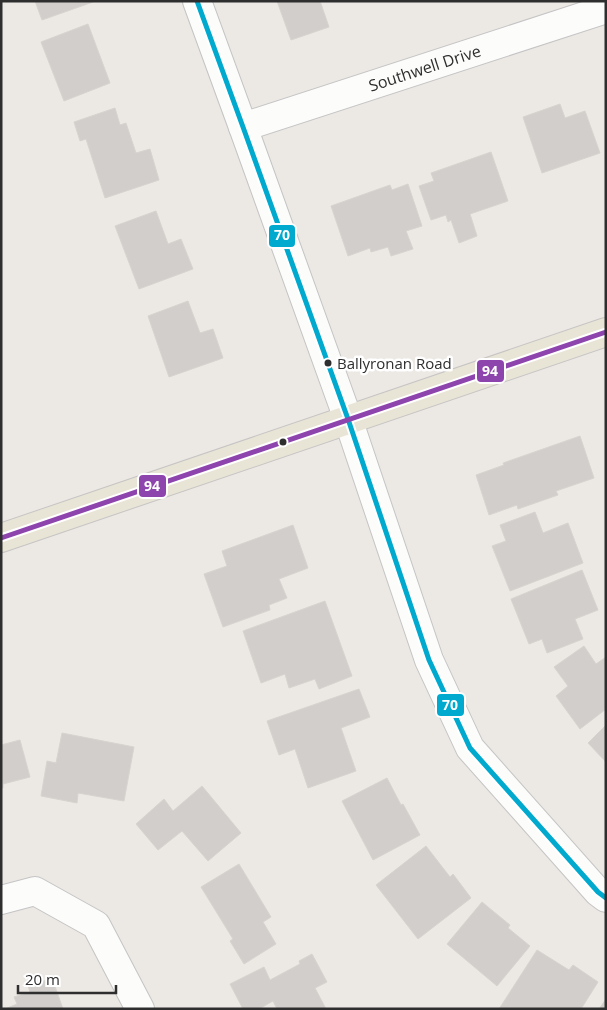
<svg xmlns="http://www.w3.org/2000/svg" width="607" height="1010" viewBox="0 0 607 1010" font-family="'Open Sans',sans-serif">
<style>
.building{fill:#d1cecb;stroke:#d7d4d0}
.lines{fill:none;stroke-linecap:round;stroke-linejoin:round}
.minor-casing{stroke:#c5c4c5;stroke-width:30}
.major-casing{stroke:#c6c5c4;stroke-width:30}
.minor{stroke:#fcfcfb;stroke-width:28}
.major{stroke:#e8e4d6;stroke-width:28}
.bus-1-casing{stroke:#fff;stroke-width:9}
.bus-2-casing{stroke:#fff;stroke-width:9}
.bus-1{stroke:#00a9ce;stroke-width:5}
.bus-2{stroke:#8e44ad;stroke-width:5}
.bus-dot{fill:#2e2e2e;stroke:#fff;stroke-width:2}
.labels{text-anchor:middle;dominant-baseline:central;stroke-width:5;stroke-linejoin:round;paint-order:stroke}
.bus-label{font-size:15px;fill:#2e2e2e;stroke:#fff;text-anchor:start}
.street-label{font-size:16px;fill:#2e2e2e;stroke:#fff}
.line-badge{stroke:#fff;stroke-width:2}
.badge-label{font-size:14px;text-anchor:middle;font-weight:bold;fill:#fff}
</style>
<rect width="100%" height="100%" fill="#ece8e4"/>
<g class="building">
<path d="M35,1H92L93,2L42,20Z"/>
<path d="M277,1H320L329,27L291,40Z"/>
<path d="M88,24L110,83L64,101L41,42Z"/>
<path d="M560,104L565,118L585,111L600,153L542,173L523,117Z"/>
<path d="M115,108L120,125L126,123L136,153L150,149L159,180L105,198L86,139L80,141L74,122Z"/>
<path d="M491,152L508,201L470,214L477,236L459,243L451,220L448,222L446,215L431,220L419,186L434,181L431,173Z"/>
<path d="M408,184L422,226L406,231L413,249L391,256L388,247L371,252L370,248L348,256L331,206L390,185L392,190Z"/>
<path d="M156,211L168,244L181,239L193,269L139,289L115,226Z"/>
<path d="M188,301L200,333L213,329L223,358L169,377L148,316Z"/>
<path d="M580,436L594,478L556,491L558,495L518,509L517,505L489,515L476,475L504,465L503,463Z"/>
<path d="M535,512L543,533L568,523L583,563L510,591L492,546L506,541L500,525Z"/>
<path d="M293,525L308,568L279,579L287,598L269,605L270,610L223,627L204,574L227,566L222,551Z"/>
<path d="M582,570L598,610L575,619L583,639L547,653L542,639L529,644L511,599Z"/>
<path d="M325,601L352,676L319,689L315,679L289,688L285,674L261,683L243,631Z"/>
<path d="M584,646L596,664L606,657V709L580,729L556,696L568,686L554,667Z"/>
<path d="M359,689L370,717L341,728L356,771L308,788L295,749L279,755L267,721Z"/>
<path d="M606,725V762L588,743Z"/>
<path d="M62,733L134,747L124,801L78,793L77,803L41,796L47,761L56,763Z"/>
<path d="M20,740L30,777L3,784V788H1V745Z"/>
<path d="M387,778L401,805L403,804L420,835L373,860L342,801Z"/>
<path d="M202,786L241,833L208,861L182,831L158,850L136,824L164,799L173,811Z"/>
<path d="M426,846L450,877L453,874L471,898L418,939L376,885Z"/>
<path d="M239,864L271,917L263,922L276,944L244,964L230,941L233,939L201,887Z"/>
<path d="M482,902L510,925L508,928L530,946L497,986L447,944Z"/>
<path d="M537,950L569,970L573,965L598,982L581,1009H516L514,1008L513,1009H499Z"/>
<path d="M312,954L327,982L315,988L326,1009H277L273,1001L259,1009H243L230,984L264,967L270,980L300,964L299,961Z"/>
<path d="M52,978L63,1009H5L17,1004L14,997L30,992L28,986Z"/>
<path d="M606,999V1009H599Z"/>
</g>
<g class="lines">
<g class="minor-casing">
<g id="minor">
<path d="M197,1L243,127L348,419L429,660L470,748L598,892L606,898"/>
<path id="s1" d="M243,127L606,9"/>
<path d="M1,900L35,891L96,925L140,1009"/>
</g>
</g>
<g class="major-casing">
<path id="major" d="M1,538L606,332"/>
</g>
<use href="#minor" class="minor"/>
<use href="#major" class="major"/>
<g class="bus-1-casing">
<path id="bus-1" d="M197,1L243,127L348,419L429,660L470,748L598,892L606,898"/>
</g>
<g class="bus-2-casing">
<path id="bus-2" d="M1,538L606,332"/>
</g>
<use href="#bus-1" class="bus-1"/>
<use href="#bus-2" class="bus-2"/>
</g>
<g class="bus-dot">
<circle cx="328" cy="363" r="4.5"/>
<circle cx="283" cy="442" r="4.5"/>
</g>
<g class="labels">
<g class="bus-label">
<text x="337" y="363">Ballyronan Road</text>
</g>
<g class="street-label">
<text stroke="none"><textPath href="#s1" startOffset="191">Southwell Drive</textPath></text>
</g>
</g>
<g class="line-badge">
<rect x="268" y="224" width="28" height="24" rx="5" fill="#00a9ce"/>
<rect x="476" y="359" width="29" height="24" rx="5" fill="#8e44ad"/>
<rect x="138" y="474" width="29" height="24" rx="5" fill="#8e44ad"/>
<rect x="436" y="693" width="29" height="24" rx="5" fill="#00a9ce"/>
</g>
<g class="badge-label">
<text x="282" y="240">70</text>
<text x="490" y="376">94</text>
<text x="152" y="491">94</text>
<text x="450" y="710">70</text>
</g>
<rect width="607" height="1010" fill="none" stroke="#2e2e2e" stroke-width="5"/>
<path d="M18 985v8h98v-8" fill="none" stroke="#2e2e2e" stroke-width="2.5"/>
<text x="25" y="985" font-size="15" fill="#2e2e2e" stroke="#ffffff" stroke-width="4" paint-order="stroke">20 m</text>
</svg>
